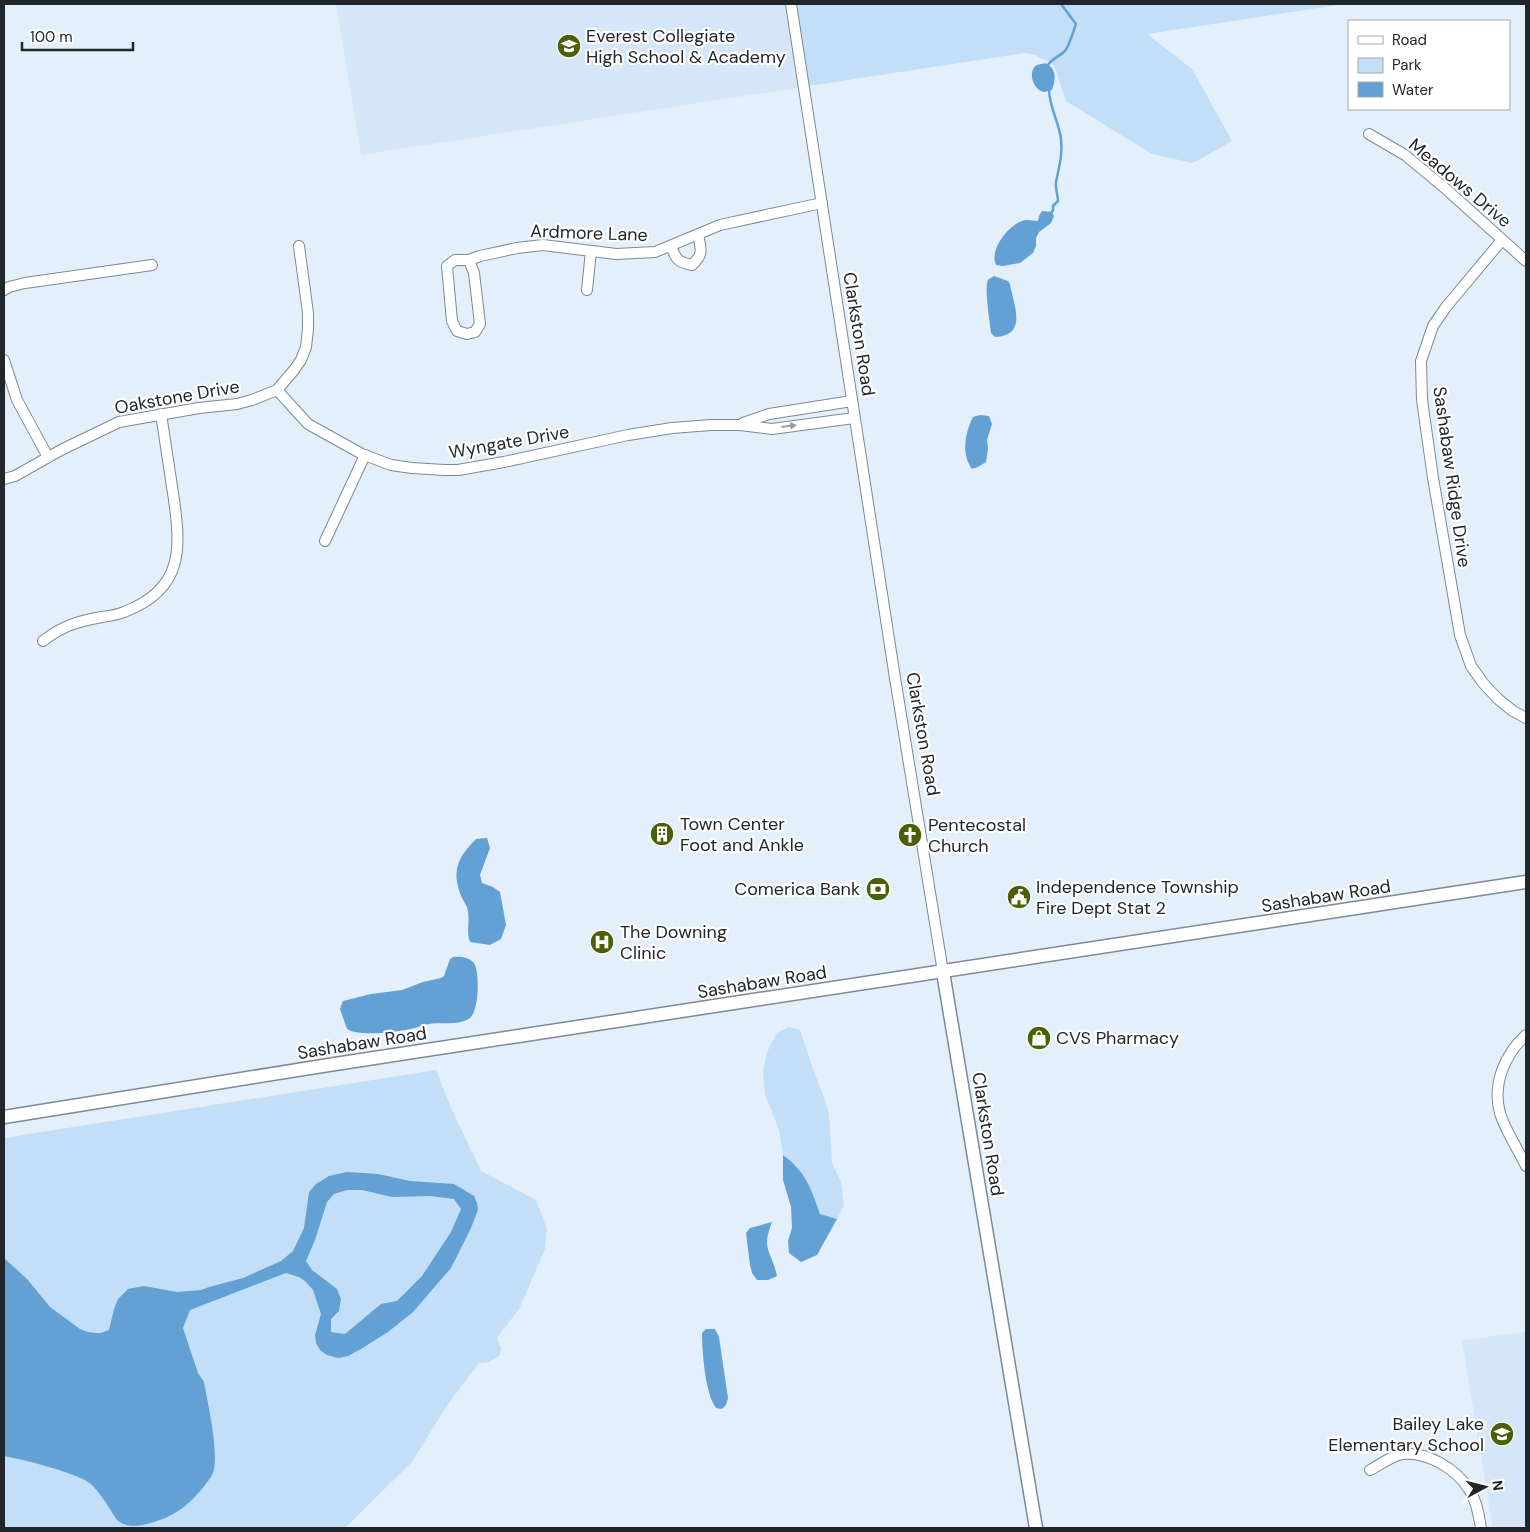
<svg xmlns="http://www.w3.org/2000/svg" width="1530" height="1532" viewBox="0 0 1530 1532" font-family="'DM Sans',sans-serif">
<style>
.built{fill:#d4e6f7}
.green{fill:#c3def7}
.water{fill:#63a0d4;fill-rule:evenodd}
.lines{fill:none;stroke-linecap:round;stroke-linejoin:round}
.stream{stroke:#63a0d4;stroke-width:2.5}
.minor-casing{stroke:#7e8993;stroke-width:12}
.major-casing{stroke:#7e8993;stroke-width:15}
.minor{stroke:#fff;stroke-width:10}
.major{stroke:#fff;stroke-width:12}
.oneway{fill:#9b9d9f}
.labels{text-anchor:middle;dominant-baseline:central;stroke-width:4.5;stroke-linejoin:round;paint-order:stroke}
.poi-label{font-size:18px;fill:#21262a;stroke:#fff;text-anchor:start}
.street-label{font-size:18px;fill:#21262a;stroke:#fff}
</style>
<rect width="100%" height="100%" fill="#e3f0fb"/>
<g class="built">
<path d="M336,4H789L802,87L361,155Z"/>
<path d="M1526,1332V1528H1493L1462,1340Z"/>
</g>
<g class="green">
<path d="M789,4H1344L1147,34L1192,69L1232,141L1193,163L1152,154L1066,101L1054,65L1035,55L1025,53L802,87Z"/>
<path d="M789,1027L800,1030L814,1072L824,1097L829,1114L832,1163L841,1182L844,1206L837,1219L820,1214C811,1188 806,1172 783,1155L779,1130L765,1094L763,1072L767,1052L777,1033Z"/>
<path d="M436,1070L452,1110L481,1171L536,1200L547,1229L545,1249L519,1309L497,1338L501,1348L500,1355L489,1362L479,1363L450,1401L411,1463L345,1528H4V1138Z"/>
</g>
<g class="water">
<path d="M1045,63C1057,68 1056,80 1052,90C1050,90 1046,92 1044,92C1033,90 1027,71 1037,65C1039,64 1044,64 1045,63Z"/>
<path d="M1042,211L1052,212L1054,216L1051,223L1039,232L1036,238V246L1033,253L1020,263L1003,266L996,265C989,250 1008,226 1022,221C1027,219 1033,221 1038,221L1039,216Z"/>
<path d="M994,276L1008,281L1010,284C1013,304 1029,335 995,337L991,333C990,324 984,286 988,280C989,279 992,277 994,276Z"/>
<path d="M980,415L989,416L992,424L987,440L988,449L986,462L978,467L972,469C961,454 965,433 973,417Z"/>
<path d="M487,838L490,848L480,875L482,883L493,887L500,892L506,925L501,939L490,945L470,942C466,931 470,923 468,912C468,907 464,902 462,898C451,872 457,858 476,839Z"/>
<path d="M453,957C460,956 469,957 474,963C480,972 479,1011 470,1018C459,1026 441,1022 429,1024C422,1025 417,1028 410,1029C396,1032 358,1037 347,1029L340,1009L343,1001L371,994L402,990L423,982L441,978L444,976L450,959Z"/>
<path d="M783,1155C806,1172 811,1188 820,1214L837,1219L817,1255L801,1262L789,1253L788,1241L792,1228L791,1207L783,1180Z"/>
<path d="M347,1172L378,1174L410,1181L454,1184L474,1196L477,1203L478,1210L471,1228L451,1268L413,1312L388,1332L361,1349L348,1356L338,1358L327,1355L320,1350L316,1343L315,1335L321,1314L313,1290L305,1281L299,1277L286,1273L190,1310L183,1328L198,1373L204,1382C208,1404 218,1448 214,1469C213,1475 209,1480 205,1485C191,1503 178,1514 157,1521C144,1525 129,1530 117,1520C110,1509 101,1494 92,1485C82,1474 21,1459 4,1456V1258L27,1279L50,1307L80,1329L88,1332L95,1333H101L109,1330L114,1309L118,1299L128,1289L144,1286L177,1292L201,1290L209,1287L243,1278L281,1261L293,1251L304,1228L309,1192L316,1184L329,1176ZM347,1190H362L392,1197L430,1196L454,1199L461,1209L451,1232L422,1276L397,1301L381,1304L345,1334L331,1332V1319L339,1311L341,1299L337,1289L312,1270L306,1261L315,1240L327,1202L334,1194Z"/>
<path d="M772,1222C761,1251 771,1249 777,1276L768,1280H757L752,1273L750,1265L746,1233L750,1228Z"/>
<path d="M706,1329H715L719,1337L728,1398L726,1405L722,1409L716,1408C705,1394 702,1351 702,1333Z"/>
</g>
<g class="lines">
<g class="stream">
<path d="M1047,67C1050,59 1059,57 1065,51C1070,44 1073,32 1076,24L1061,4"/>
<path d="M1049,89C1049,107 1059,122 1061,139C1063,154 1059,167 1056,182C1055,188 1058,195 1058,201L1053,206V210L1051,213"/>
</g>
<g class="minor-casing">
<g id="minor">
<path d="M791,4L895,678L943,972"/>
<path d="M1369,134L1405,155L1446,189L1526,261"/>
<path d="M1502,240L1446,307L1433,326L1421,361L1422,400L1433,478L1460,635L1471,666L1483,683L1498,699L1513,711L1526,718"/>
<path d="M671,246C676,259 677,262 692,265C704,254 701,249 698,235"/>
<path d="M469,260L474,273L480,324L475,332L467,334L457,331L452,321L447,266L455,260H469L480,256L517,248L543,245L616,254L655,252L720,225L822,203"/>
<path d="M4,290L9,287L25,283L152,265"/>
<path d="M587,290L591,251"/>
<path d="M4,360L17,400L48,457"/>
<path d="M277,390L308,424L362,454L391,465L412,468L444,470H458L504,462L628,435L672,428L711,425H740L772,429L854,418"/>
<path d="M743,423L769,414L852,401"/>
<path d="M4,479L15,476L61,450L119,422L199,408L237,404L252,400L277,390L294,370L301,360L306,347L308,329V313L299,246"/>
<path d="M325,541L365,455"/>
<path d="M43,641C62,626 78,621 102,617C109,616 117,615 124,612C185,589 181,547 173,493C169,467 165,440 161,414"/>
<path d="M1526,1035C1505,1054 1492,1084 1500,1113C1504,1128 1519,1151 1526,1166"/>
<path d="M1370,1470C1380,1465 1391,1456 1402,1454C1427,1451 1457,1469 1470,1491C1477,1502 1479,1516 1481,1528"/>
</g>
</g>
<g class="major-casing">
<g id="major">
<path d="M943,972L1036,1528"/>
<path d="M4,1117L335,1064L1526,882"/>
</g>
</g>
<use href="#minor" class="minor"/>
<use href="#major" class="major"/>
</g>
<defs><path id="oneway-solid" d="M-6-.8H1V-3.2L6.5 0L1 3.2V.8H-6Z" transform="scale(1.25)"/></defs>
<use class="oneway" href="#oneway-solid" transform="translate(789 426) rotate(-7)"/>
<defs>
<g id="school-disc" transform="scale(1.25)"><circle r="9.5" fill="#4b5f06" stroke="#fff"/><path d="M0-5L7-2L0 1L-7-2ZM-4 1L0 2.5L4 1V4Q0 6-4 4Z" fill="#fff"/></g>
<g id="building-disc" transform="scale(1.25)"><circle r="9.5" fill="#4b5f06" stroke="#fff"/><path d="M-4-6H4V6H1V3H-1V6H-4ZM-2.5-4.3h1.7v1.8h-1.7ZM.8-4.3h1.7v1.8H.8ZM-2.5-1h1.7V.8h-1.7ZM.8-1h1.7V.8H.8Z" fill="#fff"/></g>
<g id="church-disc" transform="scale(1.25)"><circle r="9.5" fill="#4b5f06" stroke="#fff"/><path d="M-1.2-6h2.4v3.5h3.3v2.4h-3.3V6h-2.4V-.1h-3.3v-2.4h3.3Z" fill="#fff"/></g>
<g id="bank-disc" transform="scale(1.25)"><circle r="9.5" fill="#4b5f06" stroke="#fff"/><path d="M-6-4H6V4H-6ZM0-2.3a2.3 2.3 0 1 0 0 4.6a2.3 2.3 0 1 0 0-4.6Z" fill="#fff"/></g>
<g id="civic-disc" transform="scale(1.25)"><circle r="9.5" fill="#4b5f06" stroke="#fff"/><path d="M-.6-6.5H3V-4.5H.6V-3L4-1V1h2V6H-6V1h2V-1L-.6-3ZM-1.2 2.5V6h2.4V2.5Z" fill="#fff"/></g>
<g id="hospital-disc" transform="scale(1.25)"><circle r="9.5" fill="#4b5f06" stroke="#fff"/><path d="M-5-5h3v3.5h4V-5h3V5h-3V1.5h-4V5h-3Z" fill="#fff"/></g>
<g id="shop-disc" transform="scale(1.25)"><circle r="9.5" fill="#4b5f06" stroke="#fff"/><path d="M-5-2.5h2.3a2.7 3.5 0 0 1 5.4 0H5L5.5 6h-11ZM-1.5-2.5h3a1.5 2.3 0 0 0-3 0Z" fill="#fff"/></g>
</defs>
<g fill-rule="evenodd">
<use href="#school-disc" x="569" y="46"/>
<use href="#building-disc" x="662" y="834"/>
<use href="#church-disc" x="910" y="835"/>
<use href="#bank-disc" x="878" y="889"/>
<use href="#civic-disc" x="1019" y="897"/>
<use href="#hospital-disc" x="602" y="942"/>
<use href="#shop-disc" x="1039" y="1038"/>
<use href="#school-disc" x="1502" y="1434"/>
</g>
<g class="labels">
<g class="poi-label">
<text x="586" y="36">Everest Collegiate<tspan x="586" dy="21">High School &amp; Academy</tspan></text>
<text x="680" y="824">Town Center<tspan x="680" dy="21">Foot and Ankle</tspan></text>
<text x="928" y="825">Pentecostal<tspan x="928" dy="21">Church</tspan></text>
<text x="1036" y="887">Independence Township<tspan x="1036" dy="21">Fire Dept Stat 2</tspan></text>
<text x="860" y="889" text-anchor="end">Comerica Bank</text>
<text x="620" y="932">The Downing<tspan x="620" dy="21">Clinic</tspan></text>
<text x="1056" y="1038">CVS Pharmacy</text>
<text x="1484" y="1424" text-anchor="end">Bailey Lake<tspan x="1484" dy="21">Elementary School</tspan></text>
</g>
<g class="street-label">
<text transform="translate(1460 183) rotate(40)">Meadows Drive</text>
<text transform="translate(589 233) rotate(2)">Ardmore Lane</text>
<text transform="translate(859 334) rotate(81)">Clarkston Road</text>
<text transform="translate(177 397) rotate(-10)">Oakstone Drive</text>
<text transform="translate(509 442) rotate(-10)">Wyngate Drive</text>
<text transform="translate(1452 477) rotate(82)">Sashabaw Ridge Drive</text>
<text transform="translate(923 734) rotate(80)">Clarkston Road</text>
<text transform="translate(1326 896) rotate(-9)">Sashabaw Road</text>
<text transform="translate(762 982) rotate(-9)">Sashabaw Road</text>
<text transform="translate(362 1043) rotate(-9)">Sashabaw Road</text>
<text transform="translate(988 1134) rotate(81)">Clarkston Road</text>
</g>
</g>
<rect width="1530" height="1532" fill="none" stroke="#21262a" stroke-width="10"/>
<rect x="1348" y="20" width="162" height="90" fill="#ffffff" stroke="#a6a8aa"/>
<rect x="1358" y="36" width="25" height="8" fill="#ffffff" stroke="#a6a8aa"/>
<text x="1392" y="45" font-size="15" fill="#21262a">Road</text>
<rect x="1358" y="58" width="25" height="15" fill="#c3def7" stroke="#a6a8aa"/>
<text x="1392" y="70" font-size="15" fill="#21262a">Park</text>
<rect x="1358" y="82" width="25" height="15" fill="#63a0d4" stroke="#a6a8aa"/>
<text x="1392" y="95" font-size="15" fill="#21262a">Water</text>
<g transform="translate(1485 1487) rotate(83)" stroke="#ffffff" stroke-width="4" paint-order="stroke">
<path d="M0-4L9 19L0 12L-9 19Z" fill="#21262a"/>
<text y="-8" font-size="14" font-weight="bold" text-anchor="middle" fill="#21262a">N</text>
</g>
<path d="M22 42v8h111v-8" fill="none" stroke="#21262a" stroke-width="2.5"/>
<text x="30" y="42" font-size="15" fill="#21262a" stroke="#ffffff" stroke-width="4" paint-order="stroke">100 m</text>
</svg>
